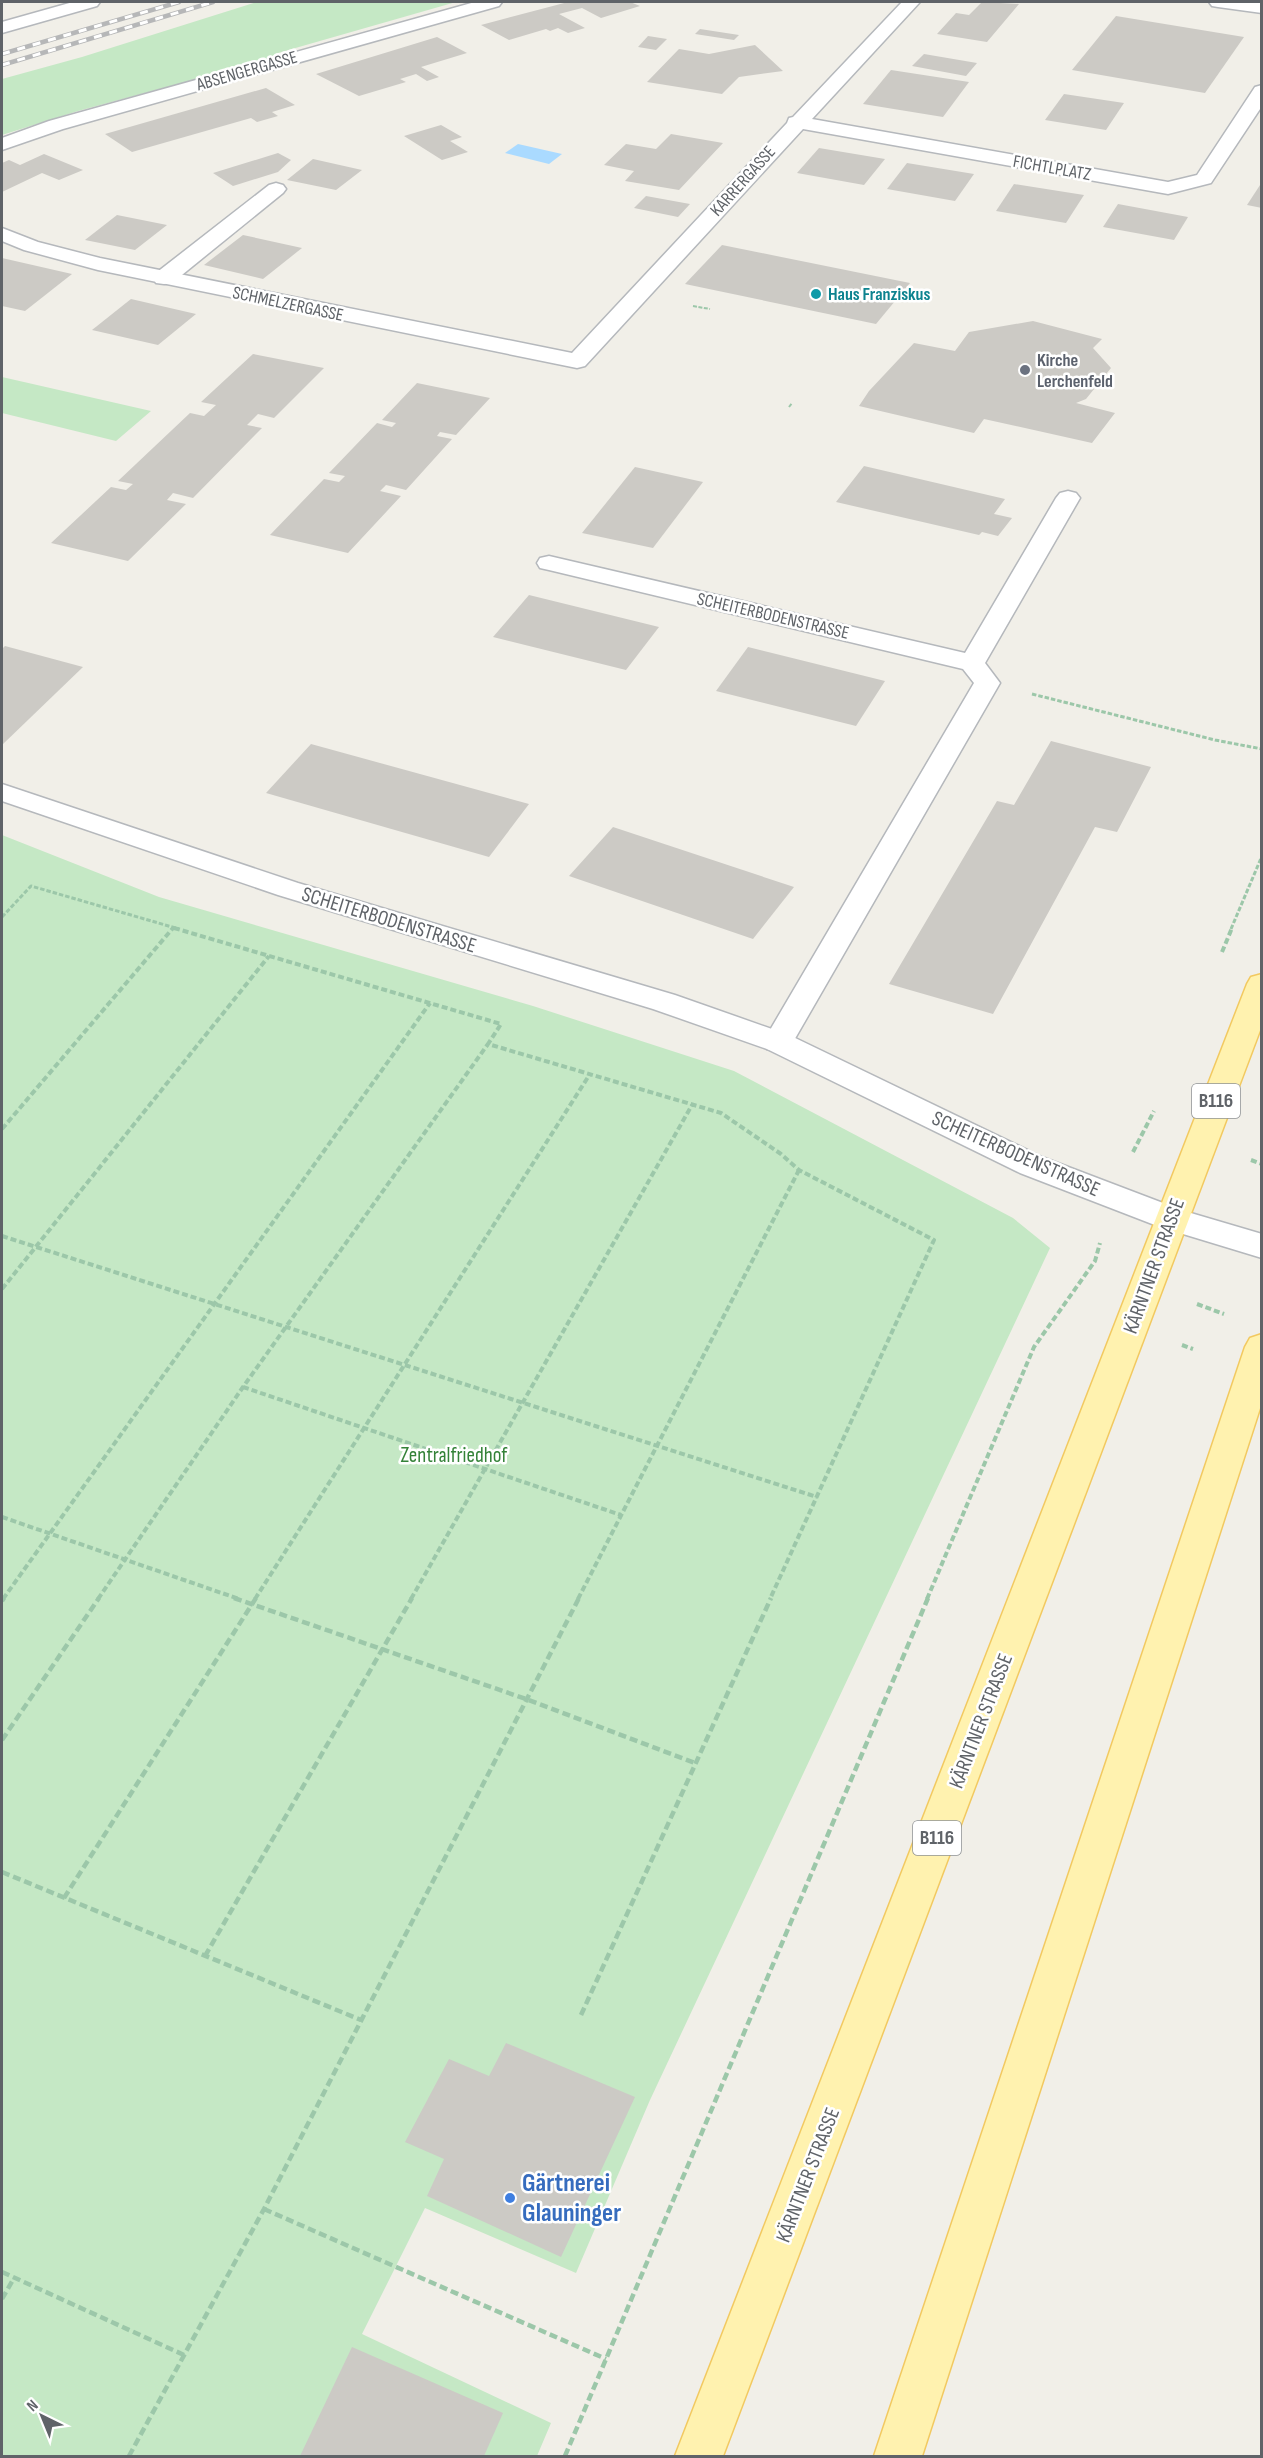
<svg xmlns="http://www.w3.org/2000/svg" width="1263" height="2458" viewBox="0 0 1263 2458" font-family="'Sofia Sans Condensed',sans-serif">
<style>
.green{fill:#c5e8c5}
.water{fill:#aadaff}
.building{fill:#cccac5}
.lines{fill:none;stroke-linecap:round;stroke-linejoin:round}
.service-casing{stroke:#b5b8bc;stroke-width:3}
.minor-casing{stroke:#b5b8bc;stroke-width:3}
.primary-casing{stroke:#f2c960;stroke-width:3}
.path-far3{stroke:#9cc7a9;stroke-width:2;stroke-dasharray:4 1.5;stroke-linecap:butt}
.path-far2{stroke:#9cc7a9;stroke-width:3;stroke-dasharray:4.5 2;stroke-linecap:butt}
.path-far1{stroke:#9cc7a9;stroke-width:4;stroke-dasharray:6 3;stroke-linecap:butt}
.path{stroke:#9cc7a9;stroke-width:4.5;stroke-dasharray:8 4;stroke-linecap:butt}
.service{fill:#fff;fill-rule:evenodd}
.minor{fill:#fff;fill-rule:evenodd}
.primary{fill:#fff2af;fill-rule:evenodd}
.rail-casing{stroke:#b6b7b8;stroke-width:4.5}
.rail{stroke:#fff;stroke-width:3;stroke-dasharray:8;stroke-linecap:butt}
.culture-dot{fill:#0f9aa8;stroke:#fff;stroke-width:2}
.worship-dot{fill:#6b7280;stroke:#fff;stroke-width:2}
.shop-dot{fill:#3f7fe0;stroke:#fff;stroke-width:2}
.labels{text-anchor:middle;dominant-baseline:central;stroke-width:5;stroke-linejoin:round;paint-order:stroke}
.far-street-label{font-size:18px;fill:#5f6368;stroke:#fff}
.far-culture-label{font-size:18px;font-weight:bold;fill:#0d838f;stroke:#fff;text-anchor:start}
.far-worship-label{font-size:18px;font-weight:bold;fill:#5b616d;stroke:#fff;text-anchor:start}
.shield{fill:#fff;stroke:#8f9295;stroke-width:1.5}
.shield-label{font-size:20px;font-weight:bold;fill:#5f6368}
.street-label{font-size:21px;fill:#5f6368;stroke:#fff}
.park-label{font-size:21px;fill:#348238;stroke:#fff}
.near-shop-label{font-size:26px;font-weight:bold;fill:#366cbe;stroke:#fff;text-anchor:start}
</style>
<rect width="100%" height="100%" fill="#f1efe8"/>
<g class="green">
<path d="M257,2H456L278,53L263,61L78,111L2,135V79L82,57Z"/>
<path d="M2,377L151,411L116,441L2,413Z"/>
<path d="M2,835L159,897L533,1006L734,1071L1013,1218L1050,1248L650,2100L576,2273L425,2208L362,2334L551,2423L537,2456H2Z"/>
</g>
<path class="water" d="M518,144L562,154L549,164L505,153Z"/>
<g class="building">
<path d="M568,2H630L640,6L601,18L582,8L559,14L585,28L568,33L558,28L550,31L546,29L509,40L481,25Z"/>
<path d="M982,2L1019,4L987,42L937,34L956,13L969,15Z"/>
<path d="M1116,16L1244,37L1205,93L1072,70Z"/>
<path d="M700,29L739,35L734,40L695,34Z"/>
<path d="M648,36L667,39L656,50L638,47Z"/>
<path d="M437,37L467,53L421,67L439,77L427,81L416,74L400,79L406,82L359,96L316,74Z"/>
<path d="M755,45L783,71L739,77L722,94L647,82L679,49L709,54Z"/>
<path d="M924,54L977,63L966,76L912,66Z"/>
<path d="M891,70L969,82L943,117L863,104Z"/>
<path d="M266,88L295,105L272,112L278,116L257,122L251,118L132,152L105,134Z"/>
<path d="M1064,94L1124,103L1106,130L1045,120Z"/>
<path d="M441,125L462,137L450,141L468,152L442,160L404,136Z"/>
<path d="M671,134L723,143L679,190L625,181L634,171L604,165L626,144L656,149Z"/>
<path d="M819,148L885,159L864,185L797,173Z"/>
<path d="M278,153L291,160L278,172L233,186L213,173Z"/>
<path d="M44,154L83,170L59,180L42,173L2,192V163L9,160L20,165Z"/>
<path d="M313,159L362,170L336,190L287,180Z"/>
<path d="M907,163L974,174L955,201L887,189Z"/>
<path d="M1262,182V208L1247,205Z"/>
<path d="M1014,184L1084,195L1066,223L996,211Z"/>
<path d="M646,196L690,204L678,217L634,208Z"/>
<path d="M1118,204L1188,217L1174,240L1103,227Z"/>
<path d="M117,215L167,225L135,250L85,240Z"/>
<path d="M243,235L302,248L263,279L204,265Z"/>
<path d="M722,245L910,283L876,324L685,284Z"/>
<path d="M2,258L72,274L25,311L2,306Z"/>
<path d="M131,299L196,314L158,345L92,330Z"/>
<path d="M1033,321L1102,339L1093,348L1111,368L1086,399L1076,403L1115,413L1092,443L984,419L974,433L859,406L869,391L914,343L955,351L969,332Z"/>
<path d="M253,354L324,368L274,418L258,414L247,425L262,428L193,498L173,493L167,500L186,504L128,561L51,543L111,487L126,490L133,484L118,481L190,413L204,416L216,405L201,402Z"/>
<path d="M417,383L490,398L456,435L440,432L437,436L452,439L406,490L386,485L380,491L401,496L348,553L270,535L324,479L339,482L345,476L329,473L377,423L392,427L396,423L382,420Z"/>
<path d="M864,466L1005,499L994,514L1012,518L998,536L982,532L979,535L836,502Z"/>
<path d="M635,467L703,482L653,548L582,533Z"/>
<path d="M529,595L659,627L626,670L493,637Z"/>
<path d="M5,646L83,667L2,745V649Z"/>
<path d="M748,647L885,681L856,726L716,691Z"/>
<path d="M1051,741L1151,767L1117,832L1095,827L993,1014L889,984L997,801L1014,805Z"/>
<path d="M311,744L529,804L489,857L266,793Z"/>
<path d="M613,827L794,887L753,939L569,876Z"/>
<path d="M506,2043L635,2097L561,2257L427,2196L444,2159L405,2142L449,2059L489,2076Z"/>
<path d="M352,2347L503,2413L484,2456H300Z"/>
</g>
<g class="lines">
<g class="service-casing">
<g id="service">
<path d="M276,183L283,185L286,189L283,193L172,283L164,284L156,283L153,278L156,273L269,185Z"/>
<path d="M1068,491L1076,493L1080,498L985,663L1000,683L789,1049L778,1052L767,1049L763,1042L974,683L963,669L549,570L540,568L537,563L540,558L549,556L965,653L1056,498L1060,493Z"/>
</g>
</g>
<g class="minor-casing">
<g id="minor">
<path d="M73,2H100L97,6L2,33V22Z"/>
<path d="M475,2H502L499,6L63,129L2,150V138L49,121Z"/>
<path d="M902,2H920L812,119L1168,182L1197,175L1255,87L1262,85V106L1211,183L1168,194L803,129L585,366L577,368L98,270L24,250L2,241V228L38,242L100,258L572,353L787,123L789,118L793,117Z"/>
<path d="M1209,2L1262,3V13L1218,7L1212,6Z"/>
<path d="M2,784L298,883L675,995L789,1035L1042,1157L1184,1211L1262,1234V1258L1160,1227L1020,1173L767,1049L653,1009L278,895L2,801Z"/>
</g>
</g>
<g class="primary-casing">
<g id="primary">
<path d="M1262,974V1025L723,2456H675L1247,984L1251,977Z"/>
<path d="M1262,1334V1402L922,2456H874L1245,1347L1250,1338Z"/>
</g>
</g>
<g class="path-far3">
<path d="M693,306L710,309"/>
<path d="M789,407L792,403"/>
</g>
<g class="path-far2">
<path d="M1032,694L1215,740L1262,749"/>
<path d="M2,917L31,886L179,929"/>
<path d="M1231,929L1262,856"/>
</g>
<g class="path-far1">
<path d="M174,928L501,1024L488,1044L721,1113L781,1154L799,1170L934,1240L770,1599"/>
<path d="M1222,952L1232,928"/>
<path d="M2,1129L173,928"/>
<path d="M1133,1152L1154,1111"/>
<path d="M1251,1160L1262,1164"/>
<path d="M2,1236L817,1497"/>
<path d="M2,1289L269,956"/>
<path d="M1197,1304L1224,1314"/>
<path d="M1182,1345L1193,1349"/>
<path d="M243,1387L621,1515"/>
<path d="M2,1517L239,1599"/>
<path d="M3,1599L430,1003"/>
<path d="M98,1599L243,1387L488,1044"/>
<path d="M255,1599L590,1074"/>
<path d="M411,1599L692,1105"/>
<path d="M578,1599L799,1170"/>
<path d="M927,1599L1034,1347L1095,1261L1100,1243"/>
</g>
<g class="path">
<path d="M234,1598L526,1699L695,1763"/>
<path d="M2,1601L4,1598"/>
<path d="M2,1740L99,1598"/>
<path d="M2,1872L361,2020"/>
<path d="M64,1898L256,1598"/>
<path d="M205,1956L412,1598"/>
<path d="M581,2015L771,1598"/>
<path d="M264,2209L606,2359"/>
<path d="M2,2272L184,2355"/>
<path d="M2,2299L14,2278"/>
<path d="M129,2456L264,2209L579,1598"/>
<path d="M565,2456L928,1598"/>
</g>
<use href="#service" class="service"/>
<use href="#minor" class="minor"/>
<use href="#primary" class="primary"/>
<g class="rail-casing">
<g id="rail">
<path d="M2,54L179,2"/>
<path d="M2,65L213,2"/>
</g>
</g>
<use href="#rail" class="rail"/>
</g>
<circle class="culture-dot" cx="816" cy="294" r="6"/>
<circle class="worship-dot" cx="1025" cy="370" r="6"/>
<circle class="shop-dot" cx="510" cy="2198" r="6"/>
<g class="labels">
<g class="far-street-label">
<text transform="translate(247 71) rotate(-16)">ABSENGERGASSE</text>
<text transform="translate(1052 168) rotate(10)">FICHTLPLATZ</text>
<text transform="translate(743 181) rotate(-48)">KARRERGASSE</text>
<text transform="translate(288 304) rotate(12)">SCHMELZERGASSE</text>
<text transform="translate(773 616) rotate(13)">SCHEITERBODENSTRASSE</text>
</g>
<g class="far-culture-label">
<text x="828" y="294">Haus Franziskus</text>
</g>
<g class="far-worship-label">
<text x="1037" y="360">Kirche<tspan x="1037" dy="21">Lerchenfeld</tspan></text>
</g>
<g class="shield">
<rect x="1192" y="1084" width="48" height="34" rx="4.5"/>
<rect x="913" y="1821" width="48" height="34" rx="4.5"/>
</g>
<g class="shield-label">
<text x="1216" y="1101">B116</text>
<text x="937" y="1838">B116</text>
</g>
<g class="street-label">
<text transform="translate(389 920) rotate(17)">SCHEITERBODENSTRASSE</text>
<text transform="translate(1016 1154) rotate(24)">SCHEITERBODENSTRASSE</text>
<text transform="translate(1154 1266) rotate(-70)">KÄRNTNER STRASSE</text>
<text transform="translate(981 1721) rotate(-69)">KÄRNTNER STRASSE</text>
<text transform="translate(808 2175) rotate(-69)">KÄRNTNER STRASSE</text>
</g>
<g class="park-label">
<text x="454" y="1455">Zentralfriedhof</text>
</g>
<g class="near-shop-label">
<text x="522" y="2183">Gärtnerei<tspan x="522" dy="30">Glauninger</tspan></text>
</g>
</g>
<rect width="1263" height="2458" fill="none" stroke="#5f6368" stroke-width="6"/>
<g transform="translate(42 2416) rotate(317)" stroke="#ffffff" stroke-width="4.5" paint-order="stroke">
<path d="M0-4.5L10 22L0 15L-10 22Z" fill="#5f6368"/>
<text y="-9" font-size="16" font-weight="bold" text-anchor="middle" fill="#5f6368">N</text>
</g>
</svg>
